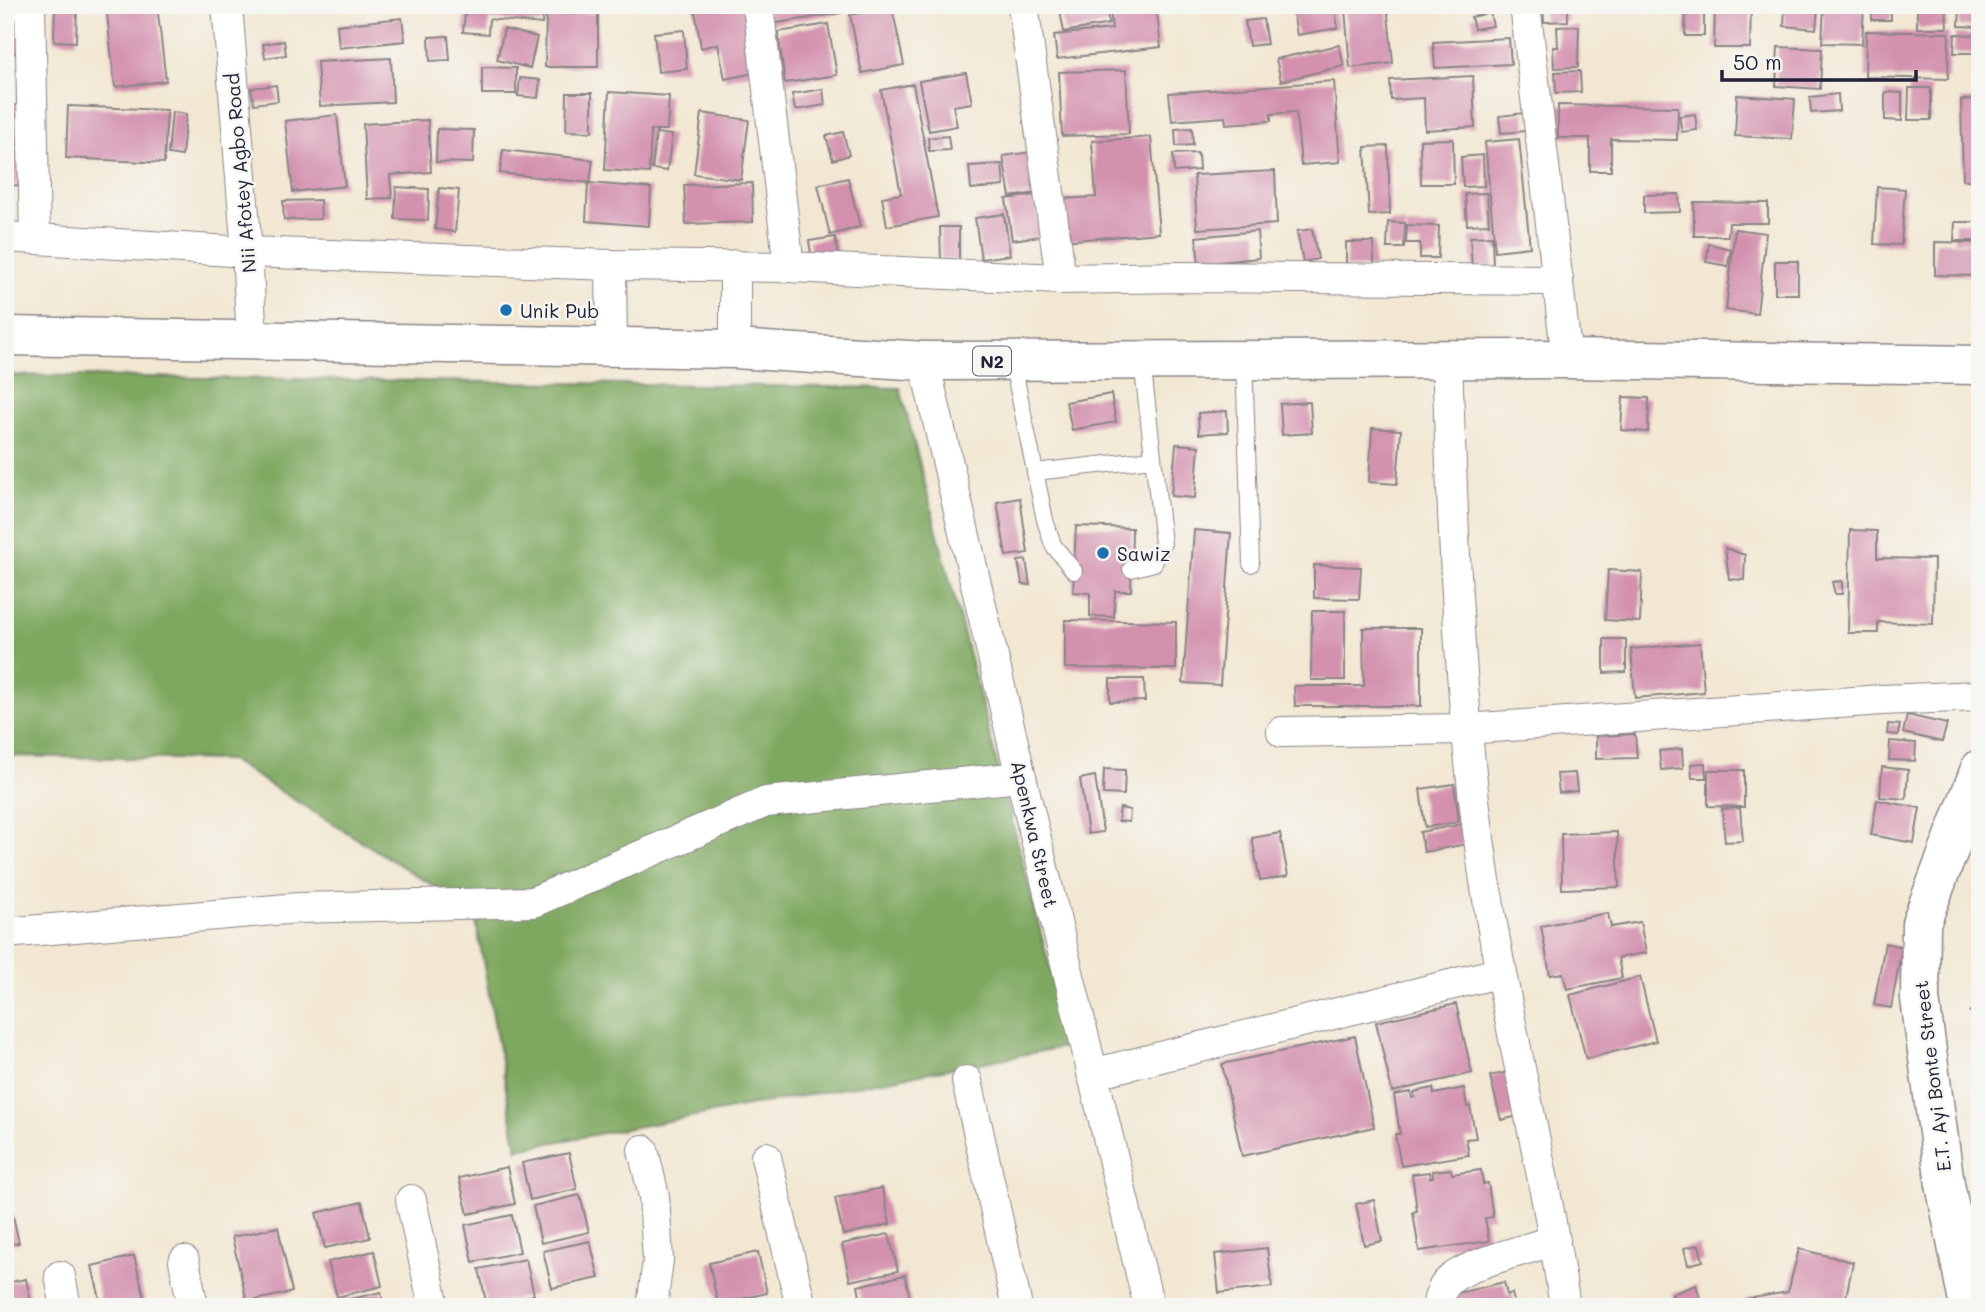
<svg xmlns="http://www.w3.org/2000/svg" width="1985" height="1312" viewBox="0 0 1985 1312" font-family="Mali,sans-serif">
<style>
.forest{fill:#7ea75f;stroke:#50644d;stroke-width:2}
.building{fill:#d391ae}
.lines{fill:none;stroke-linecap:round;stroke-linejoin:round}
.lane-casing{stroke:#8a8486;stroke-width:18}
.street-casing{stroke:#8a8486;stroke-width:32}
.secondary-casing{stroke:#8a8486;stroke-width:41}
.highway-casing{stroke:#8a8486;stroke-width:41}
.path{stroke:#8a8486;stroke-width:4.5;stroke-dasharray:2 5;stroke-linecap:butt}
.lane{stroke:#fff;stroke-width:16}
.street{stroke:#fff;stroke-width:30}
.secondary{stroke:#fff;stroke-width:38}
.highway{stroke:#fff;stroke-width:38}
.poi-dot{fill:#1f6fb2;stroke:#f6f6f2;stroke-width:2.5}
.labels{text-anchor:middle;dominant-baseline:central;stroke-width:5;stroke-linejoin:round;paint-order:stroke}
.shield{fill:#f6f6f2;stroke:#626272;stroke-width:2}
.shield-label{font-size:18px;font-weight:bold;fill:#22223b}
.street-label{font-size:19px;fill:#22223b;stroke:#f6f6f2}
.poi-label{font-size:19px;fill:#22223b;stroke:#f6f6f2;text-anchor:start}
</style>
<rect width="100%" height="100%" fill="#f6f6f2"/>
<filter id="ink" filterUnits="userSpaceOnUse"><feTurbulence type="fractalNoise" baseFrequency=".0143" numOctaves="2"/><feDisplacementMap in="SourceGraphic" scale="14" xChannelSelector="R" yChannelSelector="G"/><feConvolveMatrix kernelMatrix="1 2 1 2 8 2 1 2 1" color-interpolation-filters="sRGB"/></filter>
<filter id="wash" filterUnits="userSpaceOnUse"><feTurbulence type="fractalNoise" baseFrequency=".00686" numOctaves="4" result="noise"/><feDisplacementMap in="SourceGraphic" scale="28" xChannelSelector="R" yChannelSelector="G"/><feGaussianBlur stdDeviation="1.57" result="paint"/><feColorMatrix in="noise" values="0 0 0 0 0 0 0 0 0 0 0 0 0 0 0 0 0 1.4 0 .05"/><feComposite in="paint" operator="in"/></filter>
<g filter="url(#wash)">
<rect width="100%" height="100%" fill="#f2e7d2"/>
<path class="forest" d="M5,375L900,388L1070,1046L517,1149L474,911L230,760L5,756Z"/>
<g id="blocks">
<g class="building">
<path d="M55,5L77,6L76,42L54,41Z"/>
<path d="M106,5H157L166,81L115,87Z"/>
<path d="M466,5H544L542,24L489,19L488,34L463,32Z"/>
<path d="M694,5H746L759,72L725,79L718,44L701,48Z"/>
<path d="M766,5H841L842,13L770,24Z"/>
<path d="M1059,5H1106L1109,24L1064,32Z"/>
<path d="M1128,5H1156L1161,47L1057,59L1054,35L1112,29L1110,7Z"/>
<path d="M1292,5H1338L1339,8L1335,9L1338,28L1297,35Z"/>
<path d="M1387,5L1393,63L1350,68L1345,9Z"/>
<path d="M1543,5H1568V21L1544,22Z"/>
<path d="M1686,5H1704V36H1685Z"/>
<path d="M1715,5H1751L1750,48H1714Z"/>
<path d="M1785,5L1818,8L1816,29L1784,26Z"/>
<path d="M1824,5H1864L1862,44L1822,43Z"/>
<rect x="1872" y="5" width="19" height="15"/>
<path d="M1917,5H1946L1947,28H1917Z"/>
<path d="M1960,5H1980V27L1959,26Z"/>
<path d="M892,7L904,65L862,73L850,15Z"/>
<path d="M546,13H598V67H545Z"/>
<path d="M1490,13L1493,26L1474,29L1471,17Z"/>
<path d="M35,14L40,49L5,55V19Z"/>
<path d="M402,18L405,41L339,48L337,25Z"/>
<path d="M1263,19L1267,44L1249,46L1245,21Z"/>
<path d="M828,24L837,75L785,83L778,32Z"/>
<path d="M1579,26L1578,67L1554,68L1553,47H1558L1557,27Z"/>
<path d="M504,29L537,37L530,68L497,60Z"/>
<path d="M684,30L687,69L658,72L654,33Z"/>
<path d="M1866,31L1949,33L1948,79L1865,77Z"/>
<path d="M1955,34L1975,35L1974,53H1954Z"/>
<path d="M448,36L450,60L430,61L429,37Z"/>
<path d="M1509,38L1511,64L1435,68L1433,42Z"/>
<path d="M284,41L286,55L265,58L263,44Z"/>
<path d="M1339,45L1344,66L1281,81L1276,59Z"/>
<path d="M1778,47L1822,49L1820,89L1776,86Z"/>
<path d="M391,58L393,102L320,106L317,62Z"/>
<path d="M482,67L516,68V94H482Z"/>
<path d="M1126,70L1129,134L1062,136L1059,72Z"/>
<path d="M1580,71L1581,92L1556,93L1555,72Z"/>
<path d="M966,73L972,103L953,106L957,126L929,131L919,81Z"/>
<path d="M1473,76L1475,127L1425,130L1424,98L1391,100L1390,80Z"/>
<path d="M520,78L540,80L538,98L518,96Z"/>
<path d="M1334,81L1340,162L1301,165L1296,112L1271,114V121L1226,124L1225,117L1172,121L1169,93Z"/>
<path d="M1975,83H1980V97H1976Z"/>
<path d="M913,84L938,217L887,226L882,197L901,194L881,90Z"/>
<path d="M276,85L278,101L254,104L251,88Z"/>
<path d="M1909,88H1931V120H1908Z"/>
<path d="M823,89L825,105L795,110L792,94Z"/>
<path d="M609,92L669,96L667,130H651L649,173L605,170Z"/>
<path d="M1885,92L1902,93V121L1885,120Z"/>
<path d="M567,93H592V132L566,131Z"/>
<path d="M1838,94L1839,111L1811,113L1810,97Z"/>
<path d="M1737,95L1795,99L1792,139L1735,136Z"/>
<path d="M1980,99V180H1963L1961,100Z"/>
<path d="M32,104L35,144L5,146V106Z"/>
<path d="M1558,105L1678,107L1677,140L1611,139V171H1590V138H1558Z"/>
<path d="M68,106L167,110L164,163L66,158Z"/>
<path d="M172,112L186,114L182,156L168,154Z"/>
<path d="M702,113L749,120L741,180L694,174Z"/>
<path d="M1524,113L1527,131L1501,133L1499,116Z"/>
<path d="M1695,114L1697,130L1682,132L1679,116Z"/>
<path d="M337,115L345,186L293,192L285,121Z"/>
<path d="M428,120L431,172L390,175L392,198L367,199L363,124Z"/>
<path d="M1192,128L1193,145L1176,146L1175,129Z"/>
<path d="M437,129L474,130L473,163L436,162Z"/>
<path d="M843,132L849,155L833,160L826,136Z"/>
<path d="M656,133L672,135L667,171L652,169Z"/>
<path d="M948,136L950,150L929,151L928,138Z"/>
<path d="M1151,137L1159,233L1063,241L1060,199L1096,197L1092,141Z"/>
<path d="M1453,139L1454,184H1421L1420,140Z"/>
<path d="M1519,139L1530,247L1495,251L1485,142Z"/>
<path d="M1388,146L1390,214L1369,215L1365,147Z"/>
<path d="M503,150L593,160L590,183L500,173Z"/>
<path d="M1032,152L1038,193L1010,197L1003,156Z"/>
<path d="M20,153L21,185L5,186V154Z"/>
<path d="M1198,153L1199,170L1174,172L1173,154Z"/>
<path d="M1483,155L1484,186L1463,187L1461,157Z"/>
<path d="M1002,164L1004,186L971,189L969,166Z"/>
<path d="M1275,171L1277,224L1197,229L1194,175Z"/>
<path d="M848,178L860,227L830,235L818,185Z"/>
<path d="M588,183L651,188L649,226L586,221Z"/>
<path d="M752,183L753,222L686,224L684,185Z"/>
<path d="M396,187L429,189L428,220L395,219Z"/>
<path d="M1877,187L1905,189L1901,245L1874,244Z"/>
<path d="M439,188L459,190L455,232L435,229Z"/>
<path d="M1487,193L1489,224L1467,225L1465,194Z"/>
<path d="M1679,194L1680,212L1644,213V195Z"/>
<path d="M1035,195L1041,236L1012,240L1006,199Z"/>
<path d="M320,200L321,219L284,220L283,201Z"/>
<path d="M1694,202L1768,203V223H1729L1728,236H1694Z"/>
<path d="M1004,214L1010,255L981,259L975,218Z"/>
<path d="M1388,222L1405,223L1404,248H1387Z"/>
<path d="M1955,222H1978L1977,241H1954Z"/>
<path d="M1407,225L1439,226L1438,258H1420V243H1406Z"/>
<path d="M940,227H959V260H941Z"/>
<path d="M1312,229L1318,259L1303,262L1297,231Z"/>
<path d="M1735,229L1766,233L1757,314L1726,310Z"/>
<path d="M1257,231L1259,258L1199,264L1196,237Z"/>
<path d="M1492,236L1493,266L1472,268L1470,237Z"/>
<path d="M835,237L838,255L812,260L809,241Z"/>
<rect x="1346" y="242" width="28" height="25"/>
<path d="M1935,242L1980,243V276L1935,275Z"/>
<path d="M1709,244L1731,249L1728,266L1706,262Z"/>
<rect x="1775" y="261" width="23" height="33"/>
<path d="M1111,394L1116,422L1072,430L1066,402Z"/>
<path d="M1623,397L1649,398L1648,432L1621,430Z"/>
<path d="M1310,402L1312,433L1282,435L1280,404Z"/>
<path d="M1227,411L1228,432L1199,434L1198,413Z"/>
<path d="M1372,428L1401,430L1397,484L1369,482Z"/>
<path d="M1176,444L1199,446L1195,498L1171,496Z"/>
<path d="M1020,498L1028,553L1006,556L997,502Z"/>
<path d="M1076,526L1132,528L1131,591H1115L1114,617L1090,616V593L1073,592Z"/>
<path d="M1194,530L1231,533L1220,685L1183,683Z"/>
<path d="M1850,530L1877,531V558L1934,559L1933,624L1878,622V633H1848Z"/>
<path d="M1725,548L1745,555L1744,580L1729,579Z"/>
<path d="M1026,560L1030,585L1022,584L1018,561Z"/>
<path d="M1314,565L1361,567L1359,599L1314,598Z"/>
<path d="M1608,570L1642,572L1640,622L1605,620Z"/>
<path d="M1842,581V594H1835L1832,582Z"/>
<path d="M1312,611H1345V680H1311Z"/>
<path d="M1065,620L1176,622V669L1065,668Z"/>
<path d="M1363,628H1421V706H1295L1294,686H1364Z"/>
<path d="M1604,639H1626V672L1604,673Z"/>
<path d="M1700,643L1704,692L1635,698L1631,649Z"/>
<path d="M1110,679H1144L1145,701L1110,702Z"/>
<path d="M1907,715L1947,724L1942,742L1903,733Z"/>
<path d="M1888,724L1900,725L1898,735L1887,734Z"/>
<path d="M1635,734L1637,758L1596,759V736Z"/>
<path d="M1890,741L1916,743L1915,761L1889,760Z"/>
<path d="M1682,749L1683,768L1661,770L1659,751Z"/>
<path d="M1705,763L1706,778H1692L1691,764Z"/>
<path d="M1882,767L1908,770L1906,799L1880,797Z"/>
<path d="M1104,769L1125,770L1124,795L1103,794Z"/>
<path d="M1708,770H1744V807L1708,806Z"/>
<path d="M1575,773L1577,791L1559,793L1557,774Z"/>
<path d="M1095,776L1103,832L1088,834L1080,779Z"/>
<path d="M1454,784L1459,822L1425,827L1420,789Z"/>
<path d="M1877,800L1920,808L1914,843L1871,835Z"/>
<path d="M1120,808L1130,810L1129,822L1118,821Z"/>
<path d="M1740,808L1743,841L1725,842L1722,809Z"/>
<path d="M1463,824L1467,844L1424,852L1420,832Z"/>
<path d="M1617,832L1619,887L1562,889L1561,834Z"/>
<path d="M1280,833L1288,876L1260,881L1252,838Z"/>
<path d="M1608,913L1611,927L1640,922L1646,953L1618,958L1622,978L1567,989L1563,973L1550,975L1541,926Z"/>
<path d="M1885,943L1902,947L1891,1008L1874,1005Z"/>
<path d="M1640,977L1656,1041L1586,1059L1570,995Z"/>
<path d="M1456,1004L1472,1073L1392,1092L1376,1022Z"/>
<path d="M1355,1036L1374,1127L1242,1156L1222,1064Z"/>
<path d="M1517,1070L1527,1114L1501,1120L1490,1076Z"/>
<path d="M1433,1088L1434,1094L1464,1088L1467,1107L1470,1106L1476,1138L1466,1139L1469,1155L1401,1166L1395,1134H1400L1394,1095L1411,1092L1412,1098L1415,1097L1414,1092Z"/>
<path d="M569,1153L577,1189L530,1200L522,1163Z"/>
<path d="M507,1167L515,1204L468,1214L459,1178Z"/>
<path d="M1451,1169L1452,1174L1481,1170L1483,1184L1488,1183L1493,1217L1485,1218L1489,1241L1419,1251L1413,1212L1417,1211L1412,1174L1429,1172L1430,1178L1433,1177L1432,1171Z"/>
<path d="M882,1188L890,1224L843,1235L835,1198Z"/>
<path d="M8,1194L19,1243L5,1245V1195Z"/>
<path d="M580,1195L589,1232L541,1243L533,1206Z"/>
<path d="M1374,1200L1382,1241L1364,1245L1356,1204Z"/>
<path d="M362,1202L370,1238L325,1248L316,1213Z"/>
<path d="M512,1215L520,1252L473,1262L465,1225Z"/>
<path d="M278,1227L292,1292L247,1302L232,1237Z"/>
<path d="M889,1234L898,1271L850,1281L842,1244Z"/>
<path d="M590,1241L599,1278L552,1288L543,1251Z"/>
<path d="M1699,1245L1703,1261L1688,1265L1684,1248Z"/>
<path d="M1267,1248L1272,1287L1219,1293L1215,1254Z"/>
<path d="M1799,1249L1853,1262L1845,1302L1849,1307H1748L1746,1299L1788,1292Z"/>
<path d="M374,1251L382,1286L337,1297L328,1262Z"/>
<path d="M758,1252L767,1293L718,1304L709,1263Z"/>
<path d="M134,1256L147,1307H102L92,1266Z"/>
<path d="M526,1259L534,1295L487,1306L479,1269Z"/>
<path d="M905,1275L912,1307H862L858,1286Z"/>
<path d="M26,1279L32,1307H5V1283Z"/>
<path d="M1504,1282L1507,1295L1512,1293L1515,1307H1452L1450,1295Z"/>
<path d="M1696,1285L1701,1301L1677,1307L1672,1294Z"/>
<path d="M381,1292L384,1307H336L335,1303Z"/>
<path d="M535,1301L536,1307H516V1306Z"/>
<path d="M769,1301L770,1307H750V1306Z"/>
</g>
</g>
</g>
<g filter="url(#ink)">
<use href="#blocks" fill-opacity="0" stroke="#8a8486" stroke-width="2"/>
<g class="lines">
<g class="lane-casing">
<g id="lane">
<path d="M1012,360L1045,520L1053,545L1074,571"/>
<path d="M1244,360L1251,564"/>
<path d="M1035,472L1153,459"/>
<path d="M1131,569L1154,563L1163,543L1142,361"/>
</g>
</g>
<g class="street-casing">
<g id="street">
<path d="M30,5L35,237"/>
<path d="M227,5L247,252L252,340"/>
<path d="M758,5L789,267L1061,279L1181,277L1558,280"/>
<path d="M1023,5L1061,279"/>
<path d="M1525,5L1567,359"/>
<path d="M5,237L247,252L611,265L789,267"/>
<path d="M611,265L612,347"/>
<path d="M735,349V265"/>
<path d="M1447,360C1454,546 1459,733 1491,918C1513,1048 1546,1176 1565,1307"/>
<path d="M924,361L1021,777L1149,1307"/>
<path d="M1282,732L1465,729L1882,700L1980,696"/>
<path d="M5,933L298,908L533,902L766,802L1021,777"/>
<path d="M1092,1074L1502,972"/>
<path d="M967,1081L1017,1307"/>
<path d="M643,1150L654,1196L658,1260L652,1307"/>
<path d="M766,1157L801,1307"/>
<path d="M411,1200L434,1307"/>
<path d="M184,1261L193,1307"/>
<path d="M60,1276L66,1307"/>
<path d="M1438,1307C1438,1296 1443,1285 1452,1278C1476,1261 1526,1250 1555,1240"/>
</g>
</g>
<g class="secondary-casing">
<path id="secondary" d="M1969,1307L1945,1184L1920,999L1921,923L1980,769"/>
</g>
<g class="highway-casing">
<path id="highway" d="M5,336L735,349L924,361L1567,359L1980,365"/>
</g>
<path class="path" d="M1980,984L1971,1012L1980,1051"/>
<use href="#lane" class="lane"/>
<use href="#street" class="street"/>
<use href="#secondary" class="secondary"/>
<use href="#highway" class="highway"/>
</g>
</g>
<g class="poi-dot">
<circle cx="506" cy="310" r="7"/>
<circle cx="1103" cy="553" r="7"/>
</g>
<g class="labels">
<rect class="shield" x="973" y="346.5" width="38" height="29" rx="5"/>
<g class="shield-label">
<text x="992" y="361">N2</text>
</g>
<g class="street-label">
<text transform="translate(240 173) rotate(-95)">Nii Afotey Agbo Road</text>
<text transform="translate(1035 834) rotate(77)">Apenkwa Street</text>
<text transform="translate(1932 1076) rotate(-97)">E.T. Ayi Bonte Street</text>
</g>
<g class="poi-label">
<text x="520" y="310">Unik Pub</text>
<text x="1117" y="553">Sawiz</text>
</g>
</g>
<rect width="1985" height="1312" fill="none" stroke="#f6f6f2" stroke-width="28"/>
<path d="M1722 70v10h194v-10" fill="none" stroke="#22223b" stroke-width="3.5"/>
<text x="1733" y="70" font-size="21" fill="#22223b" stroke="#f6f6f2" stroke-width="5" paint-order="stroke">50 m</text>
</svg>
